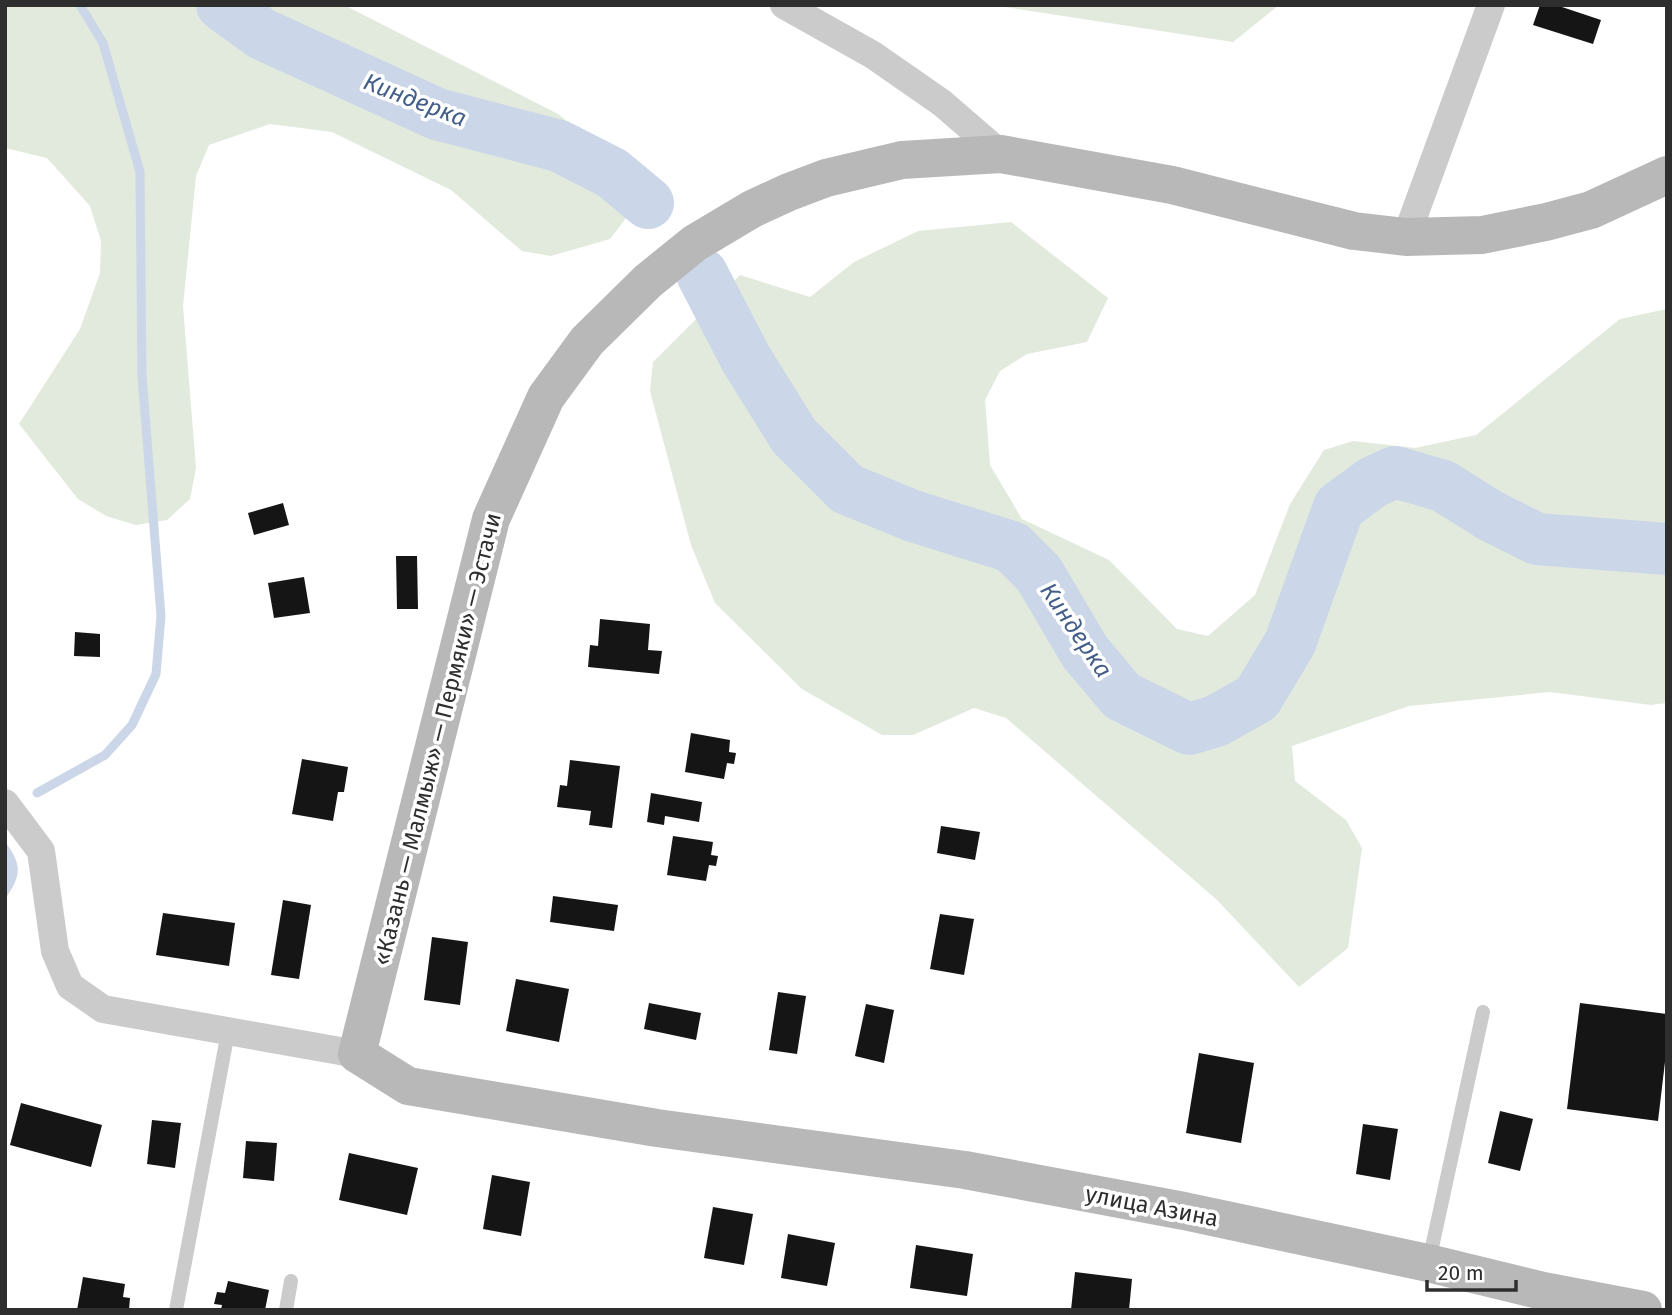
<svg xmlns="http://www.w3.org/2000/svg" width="1672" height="1315" viewBox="0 0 1672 1315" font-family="'Fira Sans',sans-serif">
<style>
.green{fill:#e1eadd}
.water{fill:#cbd6e8}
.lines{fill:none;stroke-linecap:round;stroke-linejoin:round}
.stream{stroke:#cbd6e8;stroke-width:9}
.river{stroke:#cbd6e8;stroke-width:52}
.building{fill:#151515}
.lane{stroke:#cbcbcb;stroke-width:14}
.street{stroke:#cbcbcb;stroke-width:28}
.secondary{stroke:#b8b8b8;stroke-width:38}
.labels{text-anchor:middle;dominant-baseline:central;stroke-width:7;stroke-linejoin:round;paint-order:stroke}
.street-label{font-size:23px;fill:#2e2e2e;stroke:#fff}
.water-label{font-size:24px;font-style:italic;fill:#435e88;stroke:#fff}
</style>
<rect width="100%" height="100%" fill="#fff"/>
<g class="green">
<path d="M5,5H344L558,114L594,143L618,184L629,214L610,239L551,256L522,251L451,190L332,132L270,124L209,145L196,176L183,306L196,468L190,499L167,520L136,525L106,516L78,499L19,424L80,329L100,273L101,241L90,206L47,158L5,148Z"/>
<path d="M992,5H1279L1233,42Z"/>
<path d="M1011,222L1108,298L1087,342L1027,354L1000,371L985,400L990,465L1022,519L1109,560L1177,629L1208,636L1255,595L1290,504L1324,450L1353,441L1415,448L1476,435L1620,319L1667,309V703L1651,705L1550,692L1409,706L1292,746L1295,781L1346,820L1362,848L1348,948L1299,987L1216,899L1006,718L974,708L913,735H882L802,689L715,603L691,545L650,391L653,362L740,275L810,297L854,262L918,231Z"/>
</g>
<path class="water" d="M5,842C23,865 21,876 5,899Z"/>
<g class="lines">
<path class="stream" d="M37,793L105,755L132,725L156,674L161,616L142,376L140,172L103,43L80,5"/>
<g class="river">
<path d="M222,5L262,34L437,114L559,146L612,173L648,203"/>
<path d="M702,274L746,359L794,436L847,489L913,516L1012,547L1039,574L1085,652L1122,696L1189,729L1216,721L1257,698L1290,643L1339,507L1373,482L1395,472L1443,486L1491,516L1537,539L1667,549"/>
</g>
</g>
<g class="building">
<path d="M1540,5H1556L1601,20L1593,44L1533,25Z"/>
<path d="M283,503L289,525L254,535L248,513Z"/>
<path d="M396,556H417L418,609H397Z"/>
<path d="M304,577L310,613L274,618L268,583Z"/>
<path d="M600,619L650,624L648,650L662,651L659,674L588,667L590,645L598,646Z"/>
<path d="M75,632L100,634V657L74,656Z"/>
<path d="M691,733L730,740L729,752L736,753L734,764L727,763L724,779L685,772Z"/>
<path d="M302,759L348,767L344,792H338L333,821L292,814Z"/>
<path d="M570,760L620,766L612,828L589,825L591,811L557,807L560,785L567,786Z"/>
<path d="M651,793L702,802L699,822L665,816L664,825L647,822Z"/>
<path d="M941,826L980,832L975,860L937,853Z"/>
<path d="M673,836L713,842L711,855L718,856L716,866L709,865L706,881L667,875Z"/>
<path d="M553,896L618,905L614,931L550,922Z"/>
<path d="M283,900L311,905L299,979L271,975Z"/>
<path d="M163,913L235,923L229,966L156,955Z"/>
<path d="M940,914L974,919L964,975L930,969Z"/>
<path d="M432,937L468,942L460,1005L424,1000Z"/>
<path d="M516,979L569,989L559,1042L506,1031Z"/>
<path d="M778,992L806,996L797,1054L769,1050Z"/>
<path d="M649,1003L701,1013L696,1040L644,1029Z"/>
<path d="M1580,1003L1667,1014V1045L1658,1121L1567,1109Z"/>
<path d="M866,1004L894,1010L884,1063L855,1056Z"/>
<path d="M1199,1053L1254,1063L1241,1143L1186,1133Z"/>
<path d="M21,1103L102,1125L91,1167L10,1145Z"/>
<path d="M1500,1111L1533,1119L1520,1171L1488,1163Z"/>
<path d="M152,1120L181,1123L175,1168L147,1164Z"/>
<path d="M1363,1124L1398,1129L1390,1180L1356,1174Z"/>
<path d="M246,1141L277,1143L274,1181L243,1178Z"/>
<path d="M349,1153L418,1168L407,1215L339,1200Z"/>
<path d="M492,1175L530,1182L521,1236L483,1229Z"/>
<path d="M713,1207L753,1214L744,1265L704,1258Z"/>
<path d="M788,1234L835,1243L827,1286L781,1278Z"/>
<path d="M916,1245L973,1254L967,1296L910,1288Z"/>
<path d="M1075,1272L1132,1279L1129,1310H1071Z"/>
<path d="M83,1277L125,1284L123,1297L130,1298L129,1310H77Z"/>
<path d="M228,1281L269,1290L265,1310H221L222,1305L214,1304L217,1292L225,1293Z"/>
</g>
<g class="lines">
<g class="lane">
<path d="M1429,1261L1483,1012"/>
<path d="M176,1310L228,1032"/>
<path d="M286,1310L291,1281"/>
</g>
<g class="street">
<path d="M784,5L873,55L942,103L1001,154"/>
<path d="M1406,237L1491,5"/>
<path d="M5,803L41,851L55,951L70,986L103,1009L357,1054"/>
</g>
<path class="secondary" d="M1643,1310L1543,1291L1428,1263L1184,1211L965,1170L657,1128L408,1086L357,1054L491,519L546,397L587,341L648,281L695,243L752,209L789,192L826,178L902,160L1001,154L1172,185L1354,231L1406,237L1482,235L1546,222L1591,210L1667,175"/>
</g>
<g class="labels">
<g class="street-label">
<text transform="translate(437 739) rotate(-76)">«Казань — Малмыж» — Пермяки» — Эстачи</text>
<text transform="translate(1152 1206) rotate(11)">улица Азина</text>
</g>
<g class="water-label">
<text transform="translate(415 100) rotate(21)">Киндерка</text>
<text transform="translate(1076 630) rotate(56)">Киндерка</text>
</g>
</g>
<rect width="1672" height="1315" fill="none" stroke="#2e2e2e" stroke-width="14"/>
<path d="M1427 1280v10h89v-10" fill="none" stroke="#2e2e2e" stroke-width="3.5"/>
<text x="1438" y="1280" font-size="21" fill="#2e2e2e" stroke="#ffffff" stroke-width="5" paint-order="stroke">20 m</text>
</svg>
